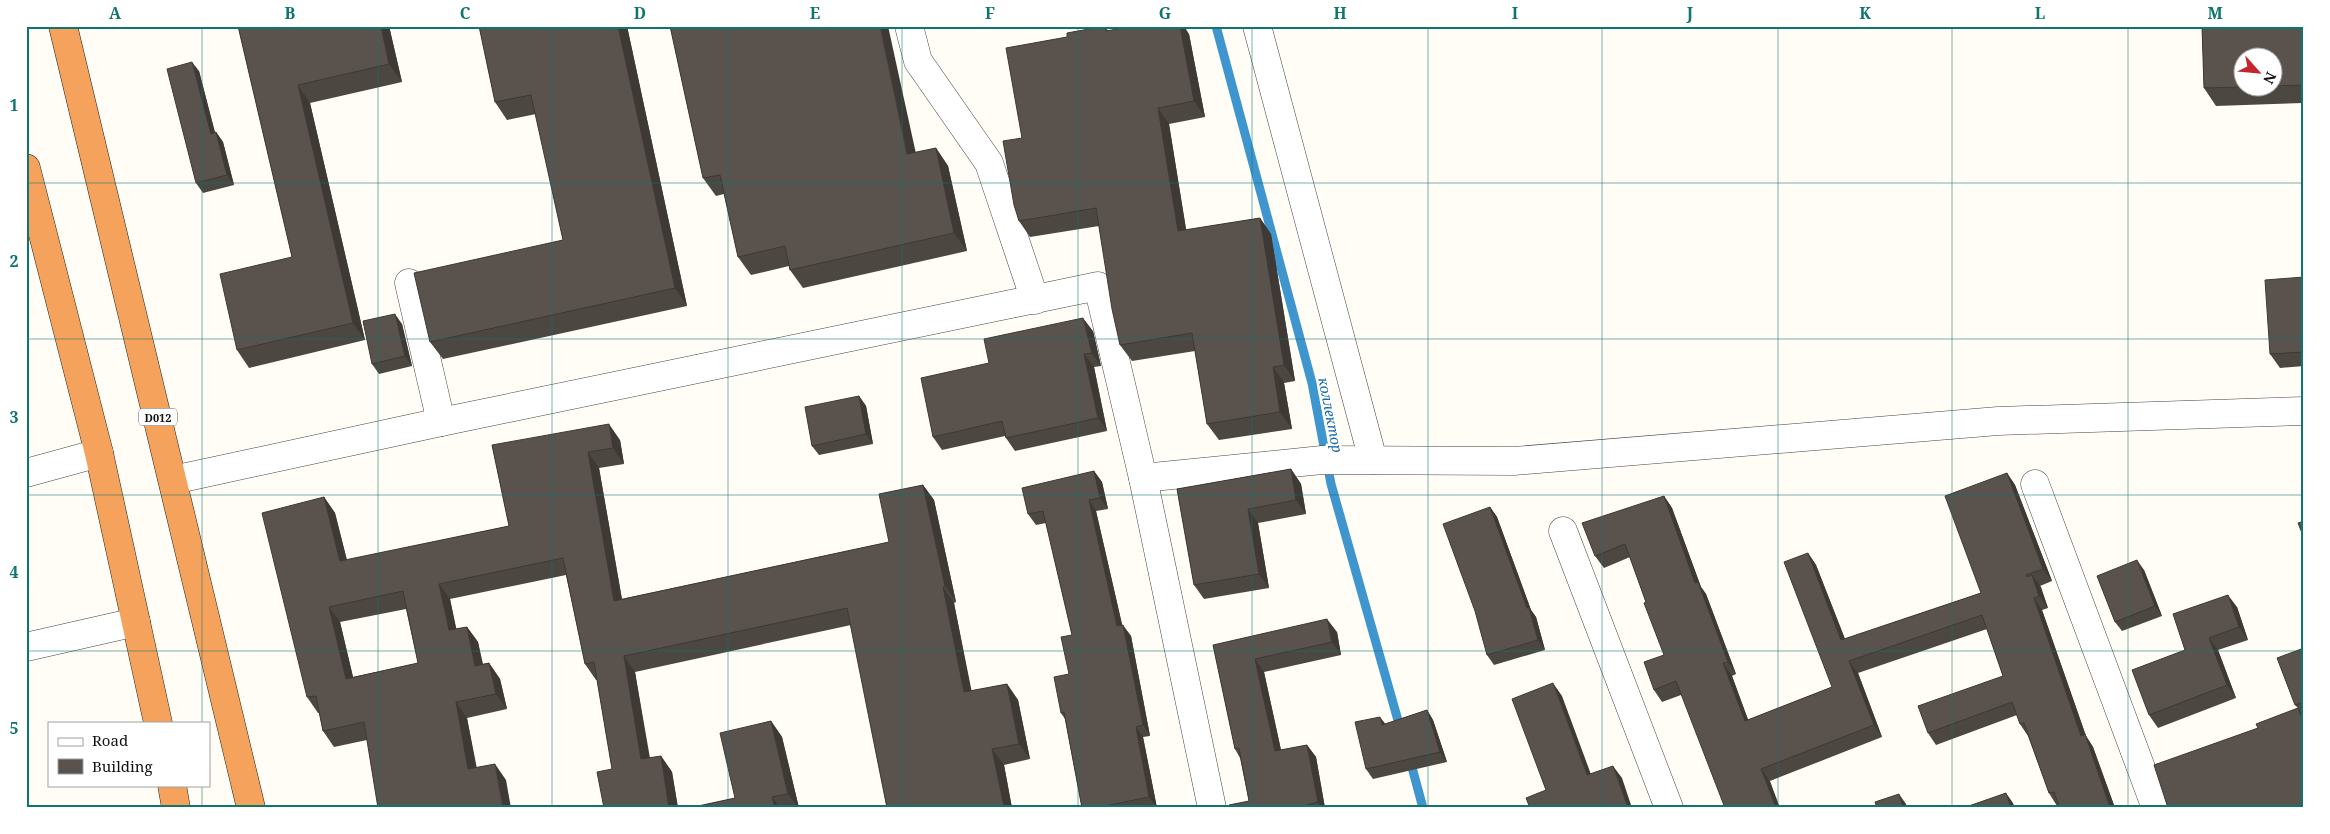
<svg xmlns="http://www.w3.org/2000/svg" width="2330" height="834" viewBox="0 0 2330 834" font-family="'Noto Serif',serif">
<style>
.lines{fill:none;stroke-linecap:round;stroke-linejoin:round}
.stream{stroke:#3f96cf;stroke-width:9}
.minor-casing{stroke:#444;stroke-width:29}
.highway-casing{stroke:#222;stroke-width:29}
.minor{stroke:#fff;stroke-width:28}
.highway{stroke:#f5a25d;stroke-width:28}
.wall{fill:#4d4742;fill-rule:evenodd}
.shaded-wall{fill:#3f3936}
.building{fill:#5a524d;stroke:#3f3936;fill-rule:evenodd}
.grid{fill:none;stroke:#0f766e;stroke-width:1;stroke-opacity:0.55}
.labels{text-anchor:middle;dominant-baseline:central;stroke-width:5;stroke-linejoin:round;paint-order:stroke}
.shield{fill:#fff;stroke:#585858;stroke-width:1}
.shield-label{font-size:11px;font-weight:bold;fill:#111}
.water-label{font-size:14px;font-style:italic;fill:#1768a6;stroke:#fff}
.neatline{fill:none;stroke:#0f766e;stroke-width:2}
.grid-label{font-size:16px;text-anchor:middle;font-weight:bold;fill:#0f766e}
</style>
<rect width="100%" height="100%" fill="#fffdf5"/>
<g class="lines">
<g class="stream">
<path d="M1216,26L1312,383L1331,484L1401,731"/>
<path d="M1410,760L1423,808"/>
</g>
<g class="minor-casing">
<g id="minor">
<path d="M909,26L918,61L989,163L1035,300"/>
<path d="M1257,26L1373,460"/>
<path d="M409,283L441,422"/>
<path d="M26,473L99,453"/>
<path d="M1143,478L1322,460L1514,461L1998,421L2304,411"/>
<path d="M173,480L441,422L1098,286L1143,478L1212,808"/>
<path d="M2035,484L2156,808"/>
<path d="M1563,531L1669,808"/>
<path d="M26,647L136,622"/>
</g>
</g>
<g class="highway-casing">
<g id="highway">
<path d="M63,26L251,808"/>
<path d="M26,168L99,453L158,723"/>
<path d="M172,785L176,808"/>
</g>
</g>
<use href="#minor" class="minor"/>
<use href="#highway" class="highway"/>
</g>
<g class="wall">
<path d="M238,26H389L402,82L310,103L365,340L249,368L237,350L292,257Z"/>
<path d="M479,26H627L687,306L443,359L430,342L563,240L536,114L507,120L495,102Z"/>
<path d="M670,26L915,153L936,148L948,166L967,251L803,288L790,270L789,266L751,275L738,257L724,194L716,196L703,178Z"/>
<path d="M1105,26L1108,31L1189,34L1205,117L1169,124L1186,230L1260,218L1271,234L1295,381L1284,383L1292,429L1219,440L1207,424L1195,351L1132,361L1120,345L1099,226L1030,237L1019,221L1022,138Z"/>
<path d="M2202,26H2304V103L2216,106L2204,88ZM2242,58H2272V88H2242Z"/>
<path d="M199,71L215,133L216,132L223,142L234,185L203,193L196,183Z"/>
<path d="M2304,277V366L2280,368L2270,354Z"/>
<path d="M402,324L412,366L379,374L372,364Z"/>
<path d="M1093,331L1101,366L1094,367L1107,431L1015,451L1006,438L1005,436L942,450L933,437L989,363Z"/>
<path d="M859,396L866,406L873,444L819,455L812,446Z"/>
<path d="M620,440L624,464L599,468L622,599L889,542L923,485L934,500L956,602L954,603L971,691L1007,684L1018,700L1030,759L1004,765L1012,808H887L851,625L635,672L650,758L661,756L672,772L678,808H604L612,769L597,680H596L585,664L566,575L450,599L456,629L467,627L478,642L483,664L489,663L500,679L507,709L467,718L476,767L506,780L367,740L334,747L323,731L319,713H318L307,697L324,497L335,513L347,560L509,526L492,445ZM406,609L418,663L353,677L340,622Z"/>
<path d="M1291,469L1301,484L1306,514L1258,523L1269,588L1204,599L1194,585L1177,489Z"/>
<path d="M1094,471L1102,482L1108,509L1096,511L1122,625L1131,636L1150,736L1143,737L1157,808H1082L1065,719L1061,713L1069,674L1072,635L1046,523L1036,525L1028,514Z"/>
<path d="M2007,473L2015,485L2052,581L2040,586L2048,608L2042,610L2086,736L2093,747L2115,808H2060L2059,805L2057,806L2049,793L2028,736L2020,724L2017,715L1936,745L1928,733L2003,676L1987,629L1858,673L1882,737L1770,781L1681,695L1662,702L1654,690L1664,655L1630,557L1604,568L1595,556L1664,496L1672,508L1701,587L1706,594L1736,674L1732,676L1748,720L1832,687L1808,553L1816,565L1845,639L1981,593Z"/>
<path d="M1490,507L1497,517L1531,610L1536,617L1545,650L1494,665L1487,655Z"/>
<path d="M2144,570L2162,616L2122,631L2115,622Z"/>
<path d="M2237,607L2248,640L2218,650L2236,698L2158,728L2149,715L2185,650Z"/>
<path d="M1337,632L1341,655L1264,672L1281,750L1307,745L1316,757L1325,808H1229L1249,801L1240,758L1235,749L1213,645Z"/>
<path d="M2304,648V808L2258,728L2298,708L2295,705Z"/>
<path d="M1427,710L1433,720L1447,762L1373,779L1366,769L1385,724Z"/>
<path d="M771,721L782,737L799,808H689L735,798Z"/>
</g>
<g class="shaded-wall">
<path d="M381,26H389L402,82L389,64Z"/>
<path d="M618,26H627L687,306L675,288Z"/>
<path d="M880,26H888L920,172L907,154Z"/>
<path d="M1180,26H1184L1189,34L1205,117L1194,101Z"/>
<path d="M192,62L199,71L218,144L211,134Z"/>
<path d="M298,85L310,103L365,340L353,323Z"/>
<path d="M1158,108L1169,124L1189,247L1178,231Z"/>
<path d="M216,132L223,142L234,185L227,175Z"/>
<path d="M936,148L948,166L967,251L954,233Z"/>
<path d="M1260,218L1271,234L1295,381L1284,365Z"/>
<path d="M395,314L402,324L412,366L405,356Z"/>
<path d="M1083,318L1093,331L1101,366L1092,353Z"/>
<path d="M1084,354L1094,367L1107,431L1098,418Z"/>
<path d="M1273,367L1284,383L1292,429L1280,412Z"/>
<path d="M859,396L866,406L873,444L866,434Z"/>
<path d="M609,424L620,440L624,464L613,448Z"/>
<path d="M588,452L599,468L625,617L614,601Z"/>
<path d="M1291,469L1301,484L1306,514L1296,500Z"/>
<path d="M1094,471L1102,482L1108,509L1100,498Z"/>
<path d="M2007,473L2015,485L2052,581L2043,569Z"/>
<path d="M923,485L934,500L956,602L945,586Z"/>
<path d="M1664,496L1672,508L1701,587L1706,594L1736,674L1728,662L1695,583Z"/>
<path d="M324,497L335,513L351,577L340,561Z"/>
<path d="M1089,500L1096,511L1125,637L1117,626Z"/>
<path d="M1490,507L1497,517L1531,610L1536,617L1545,650L1538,640Z"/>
<path d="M1248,509L1258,523L1269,588L1259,574Z"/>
<path d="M1808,553L1816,565L1850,652L1841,640Z"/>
<path d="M2137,560L2144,570L2162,616L2155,606Z"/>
<path d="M2032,575L2041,587L2048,608L2039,596Z"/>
<path d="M439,584L450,599L460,646L449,630Z"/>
<path d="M943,587L954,603L975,708L964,692Z"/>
<path d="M2228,595L2237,607L2248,640L2239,627Z"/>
<path d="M2034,598L2042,610L2086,736L2093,747L2115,808H2111L2081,736Z"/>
<path d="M329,607L340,622L357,694L346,679Z"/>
<path d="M1327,619L1337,632L1341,655L1332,642Z"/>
<path d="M1123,625L1131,636L1150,736L1143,725Z"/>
<path d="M467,627L478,642L486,682L475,666Z"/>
<path d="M2209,638L2218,650L2236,698L2227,685Z"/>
<path d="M624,656L635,672L652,775L641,759Z"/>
<path d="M1255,659L1264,672L1284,764L1275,751Z"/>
<path d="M1849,661L1858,673L1882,737L1874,725Z"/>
<path d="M489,663L500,679L507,709L496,694Z"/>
<path d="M1723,663L1732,676L1753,733L1745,721Z"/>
<path d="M1553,683L1562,696L1596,788L1587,775Z"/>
<path d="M1007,684L1018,700L1030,759L1019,744Z"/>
<path d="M456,702L467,718L480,784L468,769Z"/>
<path d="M2298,708L2304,716V723Z"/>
<path d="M1427,710L1433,720L1447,762L1440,752Z"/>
<path d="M1380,717L1387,726L1382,725Z"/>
<path d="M771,721L782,737L799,808L788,794Z"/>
<path d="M1136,727L1143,737L1157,808L1149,797Z"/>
<path d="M1307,745L1316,757L1325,808H1321L1318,802Z"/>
<path d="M992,749L1004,765L1012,808H1005L1004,806Z"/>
<path d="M661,756L672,772L678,808H669Z"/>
<path d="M495,764L506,780L511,808H503Z"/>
<path d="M1613,766L1622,778L1632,808H1628Z"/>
<path d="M1761,769L1770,781L1780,808H1776Z"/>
<path d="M2006,793L2013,803L2015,808H2011Z"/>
<path d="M1899,794L1906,804L1907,808H1903Z"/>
<path d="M772,797L780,808H775Z"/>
</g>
<g class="building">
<path d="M238,26H381L389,64L298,85L353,323L237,350L220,274L292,257Z"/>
<path d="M479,26H618L675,288L430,342L414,273L563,240L531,95L495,102Z"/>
<path d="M670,26H880L907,154L936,148L954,233L790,270L785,246L738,257L720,175L703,178Z"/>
<path d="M1105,26L1106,31L1133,26H1180L1194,101L1158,108L1178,231L1260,218L1284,365L1273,367L1280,412L1207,424L1192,333L1120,345L1112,309L1096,208L1019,221L1014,205L1003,141L1022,138L1006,48L1067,37V33Z"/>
<path d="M2202,26H2304V85L2272,86V58H2242V87L2204,88Z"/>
<path d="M192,62L211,134L216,132L227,175L196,183L167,69Z"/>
<path d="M2304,277V352L2270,354L2265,280Z"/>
<path d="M395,314L405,356L372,364L363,321Z"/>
<path d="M1083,318L1092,353L1084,354L1098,418L1006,438L1002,421L933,437L921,378L989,363L984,339Z"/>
<path d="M859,396L866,434L812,446L805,407Z"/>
<path d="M609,424L613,448L588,452L614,601L889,542L879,494L923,485L945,586L943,587L964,692L1007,684L1019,744L992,749L1004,806L997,808H887L847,608L624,656L641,759L661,756L669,808H604L597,772L612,769L594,662L585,664L563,558L439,584L449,630L467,627L475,666L489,663L496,694L456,702L468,769L495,764L503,808H378L364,722L323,731L316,696L307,697L262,513L324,497L340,561L509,526L492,445ZM403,591L418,663L346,679L329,607Z"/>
<path d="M1291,469L1296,500L1248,509L1259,574L1194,585L1177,489Z"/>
<path d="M1094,471L1100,498L1089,500L1117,626L1123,625L1143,725L1136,727L1149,797L1095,808H1082L1064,712L1061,713L1054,677L1069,674L1061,637L1072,635L1043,511L1028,514L1022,488Z"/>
<path d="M2007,473L2043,569L2026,575L2027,577L2032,575L2039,596L2034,598L2081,736L2085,734L2110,807L2112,806L2113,808H2060L2054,792L2049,793L2024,723L2020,724L2012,702L1928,733L1918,706L2003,676L1982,615L1849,661L1874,725L1761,769L1776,808H1725L1676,681L1654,690L1644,662L1664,655L1644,603L1646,602L1625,544L1595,556L1582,523L1664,496L1695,583L1698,582L1728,662L1723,663L1745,721L1832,687L1784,562L1808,553L1841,640L1981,593L1945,496Z"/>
<path d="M1490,507L1527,608H1529L1538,640L1487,655L1475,611L1443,524Z"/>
<path d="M2304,521V538L2298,523Z"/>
<path d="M2137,560L2155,606L2115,622L2097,576Z"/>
<path d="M2228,595L2239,627L2209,638L2227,685L2149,715L2132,670L2185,650L2173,614Z"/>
<path d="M1327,619L1332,642L1255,659L1275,751L1307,745L1318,802L1296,808H1229V805L1249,801L1239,748L1235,749L1213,645Z"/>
<path d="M2304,648V702L2295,705L2277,658Z"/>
<path d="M1553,683L1587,775L1613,766L1628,808H1530L1526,798L1546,790L1512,699Z"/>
<path d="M2298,708L2304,723V808H2168L2154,765L2258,728L2256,724Z"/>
<path d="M1427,710L1440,752L1366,769L1355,722L1380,717L1382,725Z"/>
<path d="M771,721L788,794L772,797L775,808H689L735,798L720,733Z"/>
<path d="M2006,793L2011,808H1963Z"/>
<path d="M1899,794L1903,808H1877L1875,802Z"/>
</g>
<path class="grid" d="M202,26V723M378,26V808M552,26V808M728,26V808M902,26V808M1078,26V808M1252,26V808M1428,26V808M1602,26V808M1778,26V808M1952,26V808M2128,26V808M26,183H2304M26,339H2304M26,495H2304M26,651H2304M202,785V808"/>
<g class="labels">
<rect class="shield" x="139" y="408.5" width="38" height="17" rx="4"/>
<g class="shield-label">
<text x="158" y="417">D012</text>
</g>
<g class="water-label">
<text transform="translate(1331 415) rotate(79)">коллектор</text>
</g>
</g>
<rect width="2330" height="834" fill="none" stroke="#ffffff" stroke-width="55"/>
<rect x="48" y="722" width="162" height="65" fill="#ffffff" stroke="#a0a0a0"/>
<rect x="58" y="738" width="25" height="8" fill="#ffffff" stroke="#a0a0a0"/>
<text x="92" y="746" font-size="15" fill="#111111">Road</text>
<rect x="58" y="759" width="25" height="15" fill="#5a524d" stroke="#a0a0a0"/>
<text x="92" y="772" font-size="15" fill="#111111">Building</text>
<g transform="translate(2258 72) rotate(117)"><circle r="24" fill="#ffffff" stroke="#a0a0a0"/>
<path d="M0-4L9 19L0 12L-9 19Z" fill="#c4262e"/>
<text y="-8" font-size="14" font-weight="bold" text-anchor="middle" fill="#111111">N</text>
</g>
<rect x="28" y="28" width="2274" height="778" class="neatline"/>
<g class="grid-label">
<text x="115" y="19">A</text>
<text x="290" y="19">B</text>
<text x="465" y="19">C</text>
<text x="640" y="19">D</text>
<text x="815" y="19">E</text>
<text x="990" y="19">F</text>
<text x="1165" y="19">G</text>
<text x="1340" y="19">H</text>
<text x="1515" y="19">I</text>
<text x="1690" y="19">J</text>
<text x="1865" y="19">K</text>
<text x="2040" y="19">L</text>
<text x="2215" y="19">M</text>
<text x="14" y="111">1</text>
<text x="14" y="267">2</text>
<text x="14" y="423">3</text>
<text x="14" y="578">4</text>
<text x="14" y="734">5</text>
</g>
</svg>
